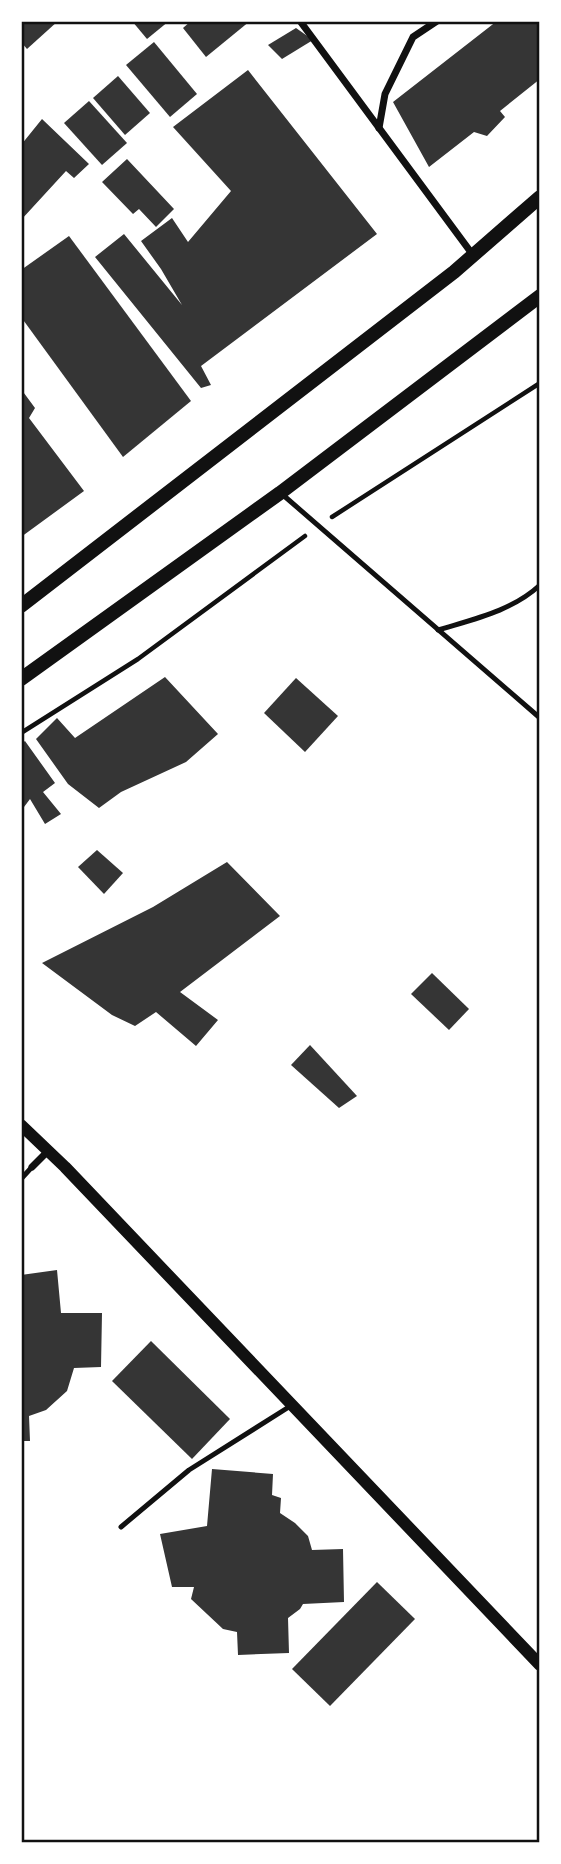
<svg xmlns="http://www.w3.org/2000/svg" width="561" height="1864" viewBox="0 0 561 1864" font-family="'Source Sans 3',sans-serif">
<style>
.building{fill:#353535}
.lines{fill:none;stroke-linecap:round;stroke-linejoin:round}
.path{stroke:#111;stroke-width:4.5}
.service{stroke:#111;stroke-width:5}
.minor{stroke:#111;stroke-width:7}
.tertiary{stroke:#111;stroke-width:12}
.secondary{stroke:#111;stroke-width:14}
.neatline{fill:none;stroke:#111;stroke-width:2.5}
</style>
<rect width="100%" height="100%" fill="#fff"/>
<g class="building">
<path d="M21,21H58L27,49L21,42Z"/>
<path d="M132,21H169L147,39Z"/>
<path d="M191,21H250L206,57L183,28Z"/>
<path d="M497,21H540V79L500,111L505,117L487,136L474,132L429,167L393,102Z"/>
<path d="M296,28L313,40L282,59L268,45Z"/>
<path d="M154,42L197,94L170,117L126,65Z"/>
<path d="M248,70L377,234L201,366L211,385L201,388L95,257L124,234L182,305L161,269L141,241L172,218L188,242L231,191L173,127Z"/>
<path d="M118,76L150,113L125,135L93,98Z"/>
<path d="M89,101L127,143L102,165L64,123Z"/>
<path d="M42,119L89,164L74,178L66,171L21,220V145Z"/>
<path d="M127,159L174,209L156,227L139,209L133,214L102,182Z"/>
<path d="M69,236L191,401L123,457L21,317V270Z"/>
<path d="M21,389L35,408L29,418L84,491L21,537Z"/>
<path d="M165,677L218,734L186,762L121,792L99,808L68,784L36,739L57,718L75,738Z"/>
<path d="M296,678L338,716L305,752L264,713Z"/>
<path d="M25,741L55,783L43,792L61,814L45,824L30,799L21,811V744Z"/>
<path d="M97,850L123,873L104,894L78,867Z"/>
<path d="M227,862L280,916L180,992L218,1020L196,1046L156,1012L135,1026L112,1015L42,963L153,907Z"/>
<path d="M432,973L469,1009L449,1030L411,994Z"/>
<path d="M310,1045L357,1096L339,1108L291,1065Z"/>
<path d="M57,1270L61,1313H102L101,1367L74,1368L67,1391L46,1410L29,1416L30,1441H21V1275Z"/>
<path d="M151,1341L230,1419L192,1459L112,1381Z"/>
<path d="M212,1469L273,1474L272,1495L281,1498L280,1513L295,1523L308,1536L312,1550L343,1549L344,1602L303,1604L300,1609L288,1618L289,1653L238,1655L237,1632L223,1629L191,1599L194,1587H172L160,1534L207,1526Z"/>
<path d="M377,1582L415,1619L330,1706L292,1669Z"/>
</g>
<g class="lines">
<g class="path">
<path d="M332,517L540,383"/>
<path d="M21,733L138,659L305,536"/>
</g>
<g class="service">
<path d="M283,495L540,718"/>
<path d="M438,630C474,619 512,611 540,585"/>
<path d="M21,1179L32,1167"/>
<path d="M121,1527L189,1470L292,1405"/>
</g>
<g class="minor">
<path d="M300,21L473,255"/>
<path d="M379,128L385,94L413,37L437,21"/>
<path d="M32,1167L48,1151"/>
</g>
<path class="tertiary" d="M21,1125L65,1167L540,1665"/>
<g class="secondary">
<path d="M21,606L454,272L540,197"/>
<path d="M21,679L280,493L540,296"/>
</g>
</g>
<rect width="561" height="1864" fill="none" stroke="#ffffff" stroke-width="46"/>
<rect x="23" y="23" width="515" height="1818" class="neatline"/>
</svg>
